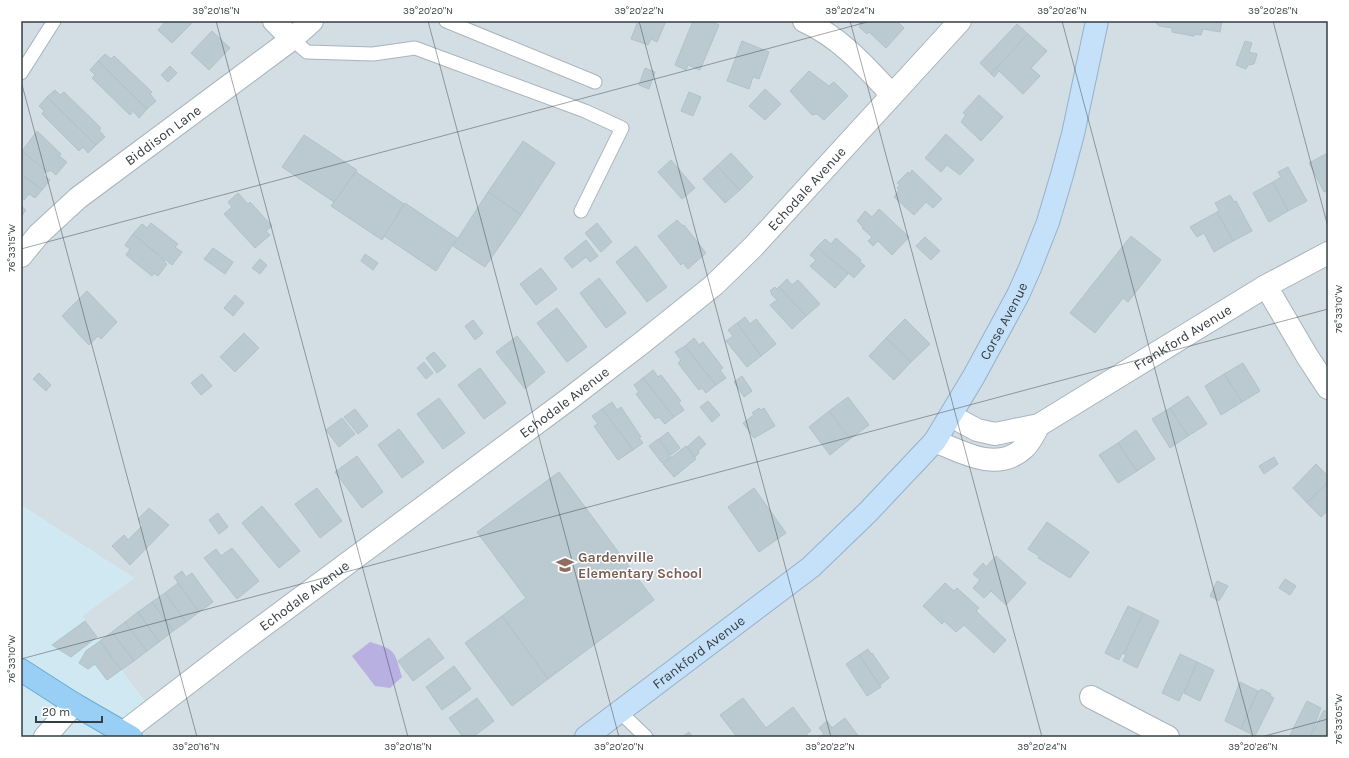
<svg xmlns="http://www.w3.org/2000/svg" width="1349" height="758" viewBox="0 0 1349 758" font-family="Karla,sans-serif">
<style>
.residential{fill:#d3dde4}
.commercial{fill:#d0e8f1}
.green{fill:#b8b0e1}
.building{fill:#bbcad1;stroke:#afc2cb}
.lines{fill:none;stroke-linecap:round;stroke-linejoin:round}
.service-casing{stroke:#a8b4bb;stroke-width:15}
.minor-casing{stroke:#a8b4bb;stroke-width:24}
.tertiary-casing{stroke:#a8b4bb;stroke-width:24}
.secondary-casing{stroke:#95b2c9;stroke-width:24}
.primary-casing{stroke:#6babd8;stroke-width:24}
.service{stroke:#fff;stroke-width:13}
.minor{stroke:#fff;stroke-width:22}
.tertiary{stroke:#fff;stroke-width:22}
.secondary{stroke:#c5e1f9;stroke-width:22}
.primary{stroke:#99cef5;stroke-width:22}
.ticks{fill:none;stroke:#353e42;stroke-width:1;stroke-opacity:0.45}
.labels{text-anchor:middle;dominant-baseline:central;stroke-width:3;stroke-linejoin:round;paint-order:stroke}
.street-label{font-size:14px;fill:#353e42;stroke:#fff}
.education-label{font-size:14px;font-weight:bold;fill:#785e54;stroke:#fff;text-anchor:start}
.neatline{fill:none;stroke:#353e42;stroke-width:1.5}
.ticks-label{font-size:10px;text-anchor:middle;fill:#353e42}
</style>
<rect width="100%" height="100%" fill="#e4ebf0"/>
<path class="residential" d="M21,21H1328V737H127L148,706L82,616L134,578L21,505Z"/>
<path class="commercial" d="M21,505L134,578L82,616L148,707L127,737H21Z"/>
<path class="green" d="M370,642C397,650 394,651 402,677L390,688L375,686L352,656Z"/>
<g class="building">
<path d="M166,21H194L172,43L158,30Z"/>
<path d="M638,21H666L657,42L651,39L648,45L631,39Z"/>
<path d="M693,21H710L719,25L700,70L688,65L686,70L675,65Z"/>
<path d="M857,21H897L904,28L886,48L869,32L867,34L859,27L861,25Z"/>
<path d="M1154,21H1222L1220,32L1203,29L1201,35L1195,34L1194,36L1172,32V28L1159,26Z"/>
<path d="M1017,24L1028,34L991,74L980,63Z"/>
<path d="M212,31L230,48L209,70L191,53Z"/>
<path d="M1028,34L1047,51L1031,68L1040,76L1023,94L999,71L994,77L991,74Z"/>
<path d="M742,41L769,52L759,79L753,77L749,89L727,81Z"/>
<path d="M1245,41L1252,43L1249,52L1257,54L1254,64L1248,65L1246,69L1236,65Z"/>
<path d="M105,54L111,59L114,56L152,92L150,94L156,101L147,109L98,61Z"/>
<path d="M98,61L147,109L139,118L133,111L130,115L92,78L95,75L90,70Z"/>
<path d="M170,66L177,73L168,82L161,75Z"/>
<path d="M645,68L655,72L649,89L639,85Z"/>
<path d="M809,71L829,86L834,82L848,96L824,120L817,114L812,115L790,91Z"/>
<path d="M765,89L781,104L765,120L749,106Z"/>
<path d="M55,90L60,95L64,92L101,128L99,130L105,137L96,145L47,97Z"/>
<path d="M689,92L701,97L693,116L681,111Z"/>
<path d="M979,95L1003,117L981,141L961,122L966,115L963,113Z"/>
<path d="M47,97L96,145L88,153L83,147L79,151L42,114L44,111L39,106Z"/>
<path d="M37,131L61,154L59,156L67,162L56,175L50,170L48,172L46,171L22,151Z"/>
<path d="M946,134L974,160L960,175L947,165L941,172L925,158Z"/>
<path d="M304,135L357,170L334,202L282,167Z"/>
<path d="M523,141L555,163L521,215L488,192Z"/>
<path d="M22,151L46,171L43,175L50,180L42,190L21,174Z"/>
<path d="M731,153L753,177L740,190L717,166Z"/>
<path d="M1328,153V190L1324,192L1309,163Z"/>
<path d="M671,160L695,188L682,199L658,172Z"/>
<path d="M717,166L740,190L725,203L703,179Z"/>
<path d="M1288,167L1307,201L1288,211L1273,182L1281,177L1278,172Z"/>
<path d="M912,170L942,199L933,208L926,202L914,215L894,197L899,190L897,188L900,185L897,183L908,172L910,174Z"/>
<path d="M356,172L404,204L382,240L331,206Z"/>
<path d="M21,174L42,190L35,198L29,194L24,200L21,198Z"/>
<path d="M1273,182L1288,211L1269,222L1253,193Z"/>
<path d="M488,192L521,215L485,267L453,246Z"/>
<path d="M238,193L248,204L250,202L272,226L266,231L270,235L255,248L224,214L232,207L228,202Z"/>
<path d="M1230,195L1234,202L1236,201L1252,231L1233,241L1217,212L1219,210L1215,203Z"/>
<path d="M405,203L457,238L436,271L384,236Z"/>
<path d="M21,206L26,210L21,217Z"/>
<path d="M879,209L909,237L892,255L878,241L873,246L868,241L872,237L862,228L863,227L857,221L865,211L872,217Z"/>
<path d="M1217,212L1233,241L1214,252L1204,233L1197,237L1190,227Z"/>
<path d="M677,220L683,226L684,225L706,253L688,269L683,263L681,265L658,236Z"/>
<path d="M151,223L178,244L175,247L182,252L172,265L133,234L142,224L147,228Z"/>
<path d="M597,223L612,242L601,252L585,233Z"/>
<path d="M133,234L165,261L164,262L167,264L158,276L154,273L152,276L126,255L130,249L125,245Z"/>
<path d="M1131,236L1161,260L1128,302L1123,298L1095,333L1070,313Z"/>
<path d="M925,237L940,251L931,260L916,246Z"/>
<path d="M836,238L861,260L860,262L865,266L854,278L817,247L825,239L831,244Z"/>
<path d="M586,240L598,256L590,262L586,257L572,268L564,258Z"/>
<path d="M636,246L667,287L647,302L616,262Z"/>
<path d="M817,247L848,274L835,288L810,266L816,260L810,255Z"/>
<path d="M213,248L233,262L225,274L204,259Z"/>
<path d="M365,254L378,263L373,270L361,261Z"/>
<path d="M260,259L267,265L260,274L252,268Z"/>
<path d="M541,268L557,289L536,305L520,284Z"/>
<path d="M599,278L626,313L606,328L580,293Z"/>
<path d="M787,279L792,285L798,280L820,304L806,316L779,287Z"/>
<path d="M775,287L777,289L779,287L806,316L792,329L770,305L777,300L771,294L772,293L770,291Z"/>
<path d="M87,291L117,322L101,339L98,336L89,345L62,316Z"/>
<path d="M235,295L244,303L233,316L224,308Z"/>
<path d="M557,308L587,347L567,362L537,323Z"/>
<path d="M745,317L750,324L756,319L776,344L761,356L737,323Z"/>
<path d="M905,319L930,344L911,362L886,338Z"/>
<path d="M473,320L483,333L475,340L465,326Z"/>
<path d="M737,323L761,356L747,367L726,341L733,336L728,330Z"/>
<path d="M244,333L259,348L235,372L220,357Z"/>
<path d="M517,336L545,372L525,389L496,352Z"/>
<path d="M694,338L699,345L703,342L723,368L720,370L726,378L716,385L685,346Z"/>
<path d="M886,338L911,362L894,380L869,356Z"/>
<path d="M685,346L716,385L706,393L702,388L699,390L678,363L681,360L675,352Z"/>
<path d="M434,352L446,366L437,373L426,358Z"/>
<path d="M424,362L433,373L426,379L417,368Z"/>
<path d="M1243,363L1260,391L1242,402L1224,374Z"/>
<path d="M480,368L506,403L484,419L458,385Z"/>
<path d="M653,370L658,377L661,375L681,401L678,402L684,410L674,417L643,378Z"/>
<path d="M39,373L51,385L46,391L33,379Z"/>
<path d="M202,374L212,386L201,395L191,383Z"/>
<path d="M1224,374L1242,402L1221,415L1205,386Z"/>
<path d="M742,376L752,391L744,397L734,382Z"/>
<path d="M643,378L674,417L665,424L659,417L655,419L636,394L639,392L634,385Z"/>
<path d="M1188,396L1207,424L1188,436L1170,408Z"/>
<path d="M848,397L869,425L850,439L829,411Z"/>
<path d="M439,398L465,433L443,449L417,414Z"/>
<path d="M708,401L720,415L712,422L700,407Z"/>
<path d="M612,402L617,410L621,407L641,437L639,438L643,443L633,450L602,409Z"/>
<path d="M759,408L761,410L764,408L775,426L754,438L743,423L754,415L752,413Z"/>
<path d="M1170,408L1188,436L1170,448L1152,419Z"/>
<path d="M355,409L368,426L358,434L344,417Z"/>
<path d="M602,409L633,450L618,460L594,426L598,424L592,416Z"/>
<path d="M829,411L850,439L830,455L809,427Z"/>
<path d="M342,418L355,434L339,447L326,430Z"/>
<path d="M399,429L424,462L402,478L378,445Z"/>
<path d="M1136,430L1155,459L1137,471L1118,443Z"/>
<path d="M668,432L680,448L671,455L659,439Z"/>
<path d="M699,436L706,444L698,451L699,453L695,457L687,447Z"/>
<path d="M658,439L671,457L662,463L649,446Z"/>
<path d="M1118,443L1137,471L1118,483L1099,455Z"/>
<path d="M686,446L696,459L674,477L663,464Z"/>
<path d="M357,456L383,492L362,508L335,472Z"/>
<path d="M1274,457L1278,464L1264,474L1259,466Z"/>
<path d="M1316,464L1328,476V482L1307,503L1293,488Z"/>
<path d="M559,472L654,600L548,679L502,616L526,598L477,532Z"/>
<path d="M1328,482V510L1321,517L1307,503Z"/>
<path d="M317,488L342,521L320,538L295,504Z"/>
<path d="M754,488L786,533L759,552L728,507Z"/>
<path d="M262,506L300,551L279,568L242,523Z"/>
<path d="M149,508L169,525L130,565L112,546L124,535L128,540L143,525L138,519Z"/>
<path d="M218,513L228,527L219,534L209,520Z"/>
<path d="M1047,522L1089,552L1070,578L1038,558L1039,556L1028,549Z"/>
<path d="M232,548L259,581L237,599L204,558L216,549L221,556Z"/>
<path d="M996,556L1026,583L1006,605L991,591L984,598L973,588L980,580L973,574L983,563L986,567Z"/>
<path d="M182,571L186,577L192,573L213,602L199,612L174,577Z"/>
<path d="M1285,579L1296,586L1290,595L1279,588Z"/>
<path d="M1217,581L1228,586L1219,601L1210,596Z"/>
<path d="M178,583L199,612L186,622L165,593Z"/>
<path d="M945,583L954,591L957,588L979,608L976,611L1006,640L994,653L964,625L956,632L944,621L942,624L923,606Z"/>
<path d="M165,593L186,622L173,631L152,602Z"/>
<path d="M152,602L173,631L159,642L138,612Z"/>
<path d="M1128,606L1143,613L1124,654L1122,653L1119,660L1105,653Z"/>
<path d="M138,612L159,642L147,651L125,622Z"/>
<path d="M1143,613L1159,621L1137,668L1123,661L1126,655L1124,654Z"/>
<path d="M502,616L548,679L512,706L465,643Z"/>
<path d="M85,621L97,637L71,657L52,645Z"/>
<path d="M125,622L147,651L134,661L112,632Z"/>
<path d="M112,632L134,661L121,670L100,641Z"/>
<path d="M429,638L444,658L413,681L398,661Z"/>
<path d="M100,641L121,670L107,680L95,664L88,669L79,663L86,651Z"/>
<path d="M868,649L871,654L872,653L889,678L880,685L859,655Z"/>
<path d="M1180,654L1197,662L1184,693L1183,692L1179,701L1162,693Z"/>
<path d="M859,655L881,687L867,696L846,664Z"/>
<path d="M1197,662L1214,670L1200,701L1184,693Z"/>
<path d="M454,666L471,689L442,710L426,687Z"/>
<path d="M1240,682L1258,691L1241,729L1225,721Z"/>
<path d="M1261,689L1271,694L1270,696L1274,698L1255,736L1241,729L1258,691H1260Z"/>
<path d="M477,698L494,721L473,737H463L449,718Z"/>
<path d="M743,698L766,728L793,707L811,731L806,734L809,737H737L720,715Z"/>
<path d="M1307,701L1321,708L1310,737H1289Z"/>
<path d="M1324,710L1328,713V737H1310Z"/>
<path d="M845,718L859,737H819L824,734L819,728L827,721L832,728Z"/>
<path d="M689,732L693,737H682Z"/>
</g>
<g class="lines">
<g class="service-casing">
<g id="service">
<path d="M446,21L595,82"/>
<path d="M292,39L307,52L373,54L415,48L585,111L622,128L581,211"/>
<path d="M21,73L54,21"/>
<path d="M620,712L646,737"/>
</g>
</g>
<g class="minor-casing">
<g id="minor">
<path d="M274,21L292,39"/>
<path d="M804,21C840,37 866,67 892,95"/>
<path id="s1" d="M21,256L39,234L78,198L292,39L312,21"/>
<path d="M1266,286L1307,356L1328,388"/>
<path d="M1091,697L1168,737"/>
<path id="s2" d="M124,732L236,646L569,399L643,342L714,285L753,247L960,21"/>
<path d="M45,737L74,704"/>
</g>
</g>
<g class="tertiary-casing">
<g id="tertiary">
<path id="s3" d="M951,416L977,430L995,434L1039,425L1266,286L1328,253"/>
<path d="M935,441C962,452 997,473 1024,448C1030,443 1035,432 1039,425"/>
</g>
</g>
<g class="secondary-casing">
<g id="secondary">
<path id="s4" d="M586,737L811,567L868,512L935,441L974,376L1018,295L1030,268L1048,222L1062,175L1073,134L1097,21"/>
</g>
</g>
<g class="primary-casing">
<path id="primary" d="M21,670L74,704L131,737"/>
</g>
<use href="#service" class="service"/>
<use href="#minor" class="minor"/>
<use href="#tertiary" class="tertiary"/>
<use href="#secondary" class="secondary"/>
<use href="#primary" class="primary"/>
</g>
<path class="ticks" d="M216,21L408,737M428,21L619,737M639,21L831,737M850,21L1042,737M1062,21L1253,737M1273,21L1328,227M21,81L197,737M21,249L871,21M21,659L1328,309M1261,737L1328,719"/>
<defs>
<g id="school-bare" transform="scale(1.38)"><path d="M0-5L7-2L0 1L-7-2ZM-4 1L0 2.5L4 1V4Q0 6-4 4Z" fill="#8d6e63" stroke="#fff" stroke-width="2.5" paint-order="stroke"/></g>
</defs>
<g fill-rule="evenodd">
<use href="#school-bare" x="565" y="565"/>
</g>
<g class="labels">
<g class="street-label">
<text stroke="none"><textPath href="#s1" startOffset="187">Biddison Lane</textPath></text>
<text stroke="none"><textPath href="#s2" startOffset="874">Echodale Avenue</textPath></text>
<text stroke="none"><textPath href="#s4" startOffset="597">Corse Avenue</textPath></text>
<text stroke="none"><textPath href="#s3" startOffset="261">Frankford Avenue</textPath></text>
<text stroke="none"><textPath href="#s2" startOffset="550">Echodale Avenue</textPath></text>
<text stroke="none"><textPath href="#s2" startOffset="226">Echodale Avenue</textPath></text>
<text stroke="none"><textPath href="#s4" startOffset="141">Frankford Avenue</textPath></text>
</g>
<g class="education-label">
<text x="578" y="557">Gardenville<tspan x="578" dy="16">Elementary School</tspan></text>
</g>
</g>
<rect width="1349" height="758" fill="none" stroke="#ffffff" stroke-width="44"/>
<path d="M36 716v6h66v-6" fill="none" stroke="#353e42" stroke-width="2"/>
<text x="42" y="716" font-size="12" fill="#353e42" stroke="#ffffff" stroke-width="3" paint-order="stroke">20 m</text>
<rect x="22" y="22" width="1305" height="714" class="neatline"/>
<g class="ticks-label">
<text x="216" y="14">39°20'18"N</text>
<text x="428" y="14">39°20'20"N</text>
<text x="639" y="14">39°20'22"N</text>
<text x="850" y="14">39°20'24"N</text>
<text x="1062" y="14">39°20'26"N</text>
<text x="1273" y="14">39°20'28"N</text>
<text transform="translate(11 248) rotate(-90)" y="4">76°33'15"W</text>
<text transform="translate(1338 309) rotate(-90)" y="4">76°33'10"W</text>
<text transform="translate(11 659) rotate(-90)" y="4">76°33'10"W</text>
<text transform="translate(1338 719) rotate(-90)" y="4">76°33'05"W</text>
<text x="196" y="750">39°20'16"N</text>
<text x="408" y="750">39°20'18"N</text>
<text x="619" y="750">39°20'20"N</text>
<text x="830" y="750">39°20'22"N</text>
<text x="1042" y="750">39°20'24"N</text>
<text x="1253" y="750">39°20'26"N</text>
</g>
</svg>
